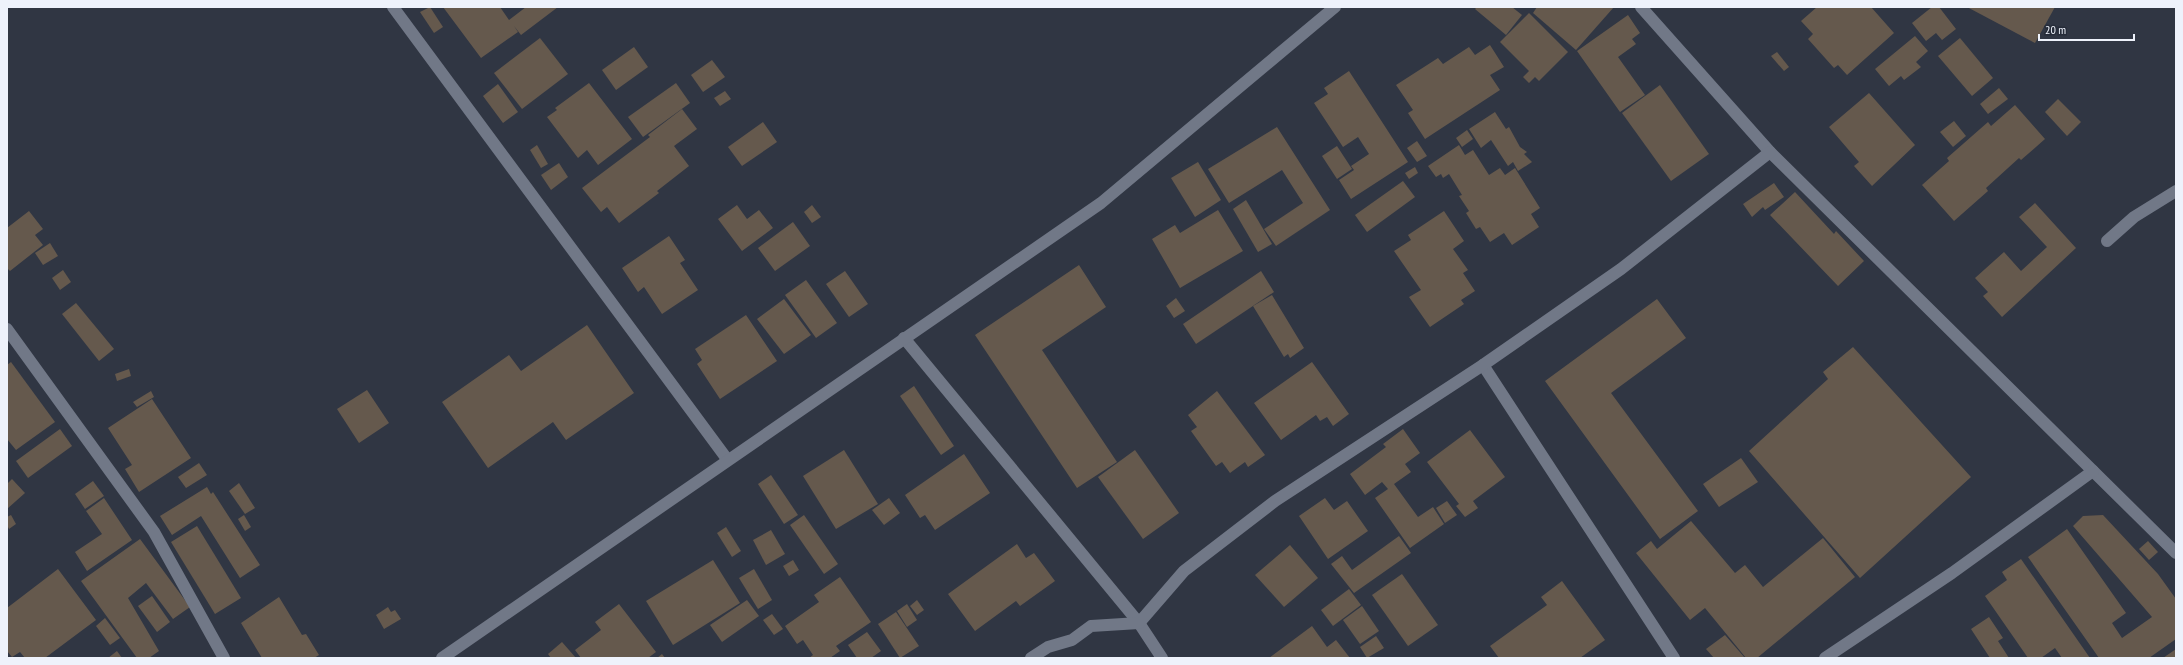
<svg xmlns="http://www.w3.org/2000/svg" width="2183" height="665" viewBox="0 0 2183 665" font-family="'PT Sans Narrow',sans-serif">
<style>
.building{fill:#65594d}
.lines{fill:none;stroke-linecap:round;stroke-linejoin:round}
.minor{stroke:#717887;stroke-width:12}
</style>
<rect width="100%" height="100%" fill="#303643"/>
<g class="building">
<path d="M430,7L443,27L434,33L420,12Z"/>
<path d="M443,7H500L509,20L526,7H558L521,35L514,26L518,32L481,58Z"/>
<path d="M1477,7H1512L1522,15L1506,35L1475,9Z"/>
<path d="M1537,7H1614L1576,50L1533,13Z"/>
<path d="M1817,7H1871L1894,33L1847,75L1838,65L1834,68L1808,39L1813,34L1801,21Z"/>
<path d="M1932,7H1939L1956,29L1942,40L1936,33L1926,41L1912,23Z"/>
<path d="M1967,7H2055L2035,43Z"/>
<path d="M1529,13L1568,52L1539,81L1535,77L1529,83L1523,77L1529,71L1500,42Z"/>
<path d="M1628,15L1640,33L1632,39L1636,44L1618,57L1645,95L1620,112L1577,51Z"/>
<path d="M1915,36L1928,51L1916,62L1921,67L1904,80L1901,76L1889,86L1875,69Z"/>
<path d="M540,38L568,74L522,109L494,73Z"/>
<path d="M1960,38L1993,78L1972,96L1938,56Z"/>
<path d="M1490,45L1504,67L1490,75L1500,90L1425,139L1408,113L1413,110L1396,85L1438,58L1443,64L1469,47L1475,55Z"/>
<path d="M634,47L648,67L616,90L602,70Z"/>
<path d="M1777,52L1789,67L1784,71L1771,56Z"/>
<path d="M712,60L725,77L703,92L691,75Z"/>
<path d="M1349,71L1408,162L1351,199L1339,180L1354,170L1351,166L1369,154L1358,137L1343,147L1314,103L1328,94L1324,88Z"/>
<path d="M589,83L632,139L598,165L587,150L578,158L547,117L557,110L555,108Z"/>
<path d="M676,83L690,103L643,137L628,117Z"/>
<path d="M498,84L518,112L503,123L483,96Z"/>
<path d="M1660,85L1709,154L1671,181L1622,113Z"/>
<path d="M1999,88L2008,99L1988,114L1980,104Z"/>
<path d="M725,91L731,99L720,106L714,98Z"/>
<path d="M1869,93L1915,145L1872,186L1854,166L1859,162L1829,127Z"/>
<path d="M2058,99L2081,122L2067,136L2045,112Z"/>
<path d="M2015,105L2045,139L2021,160L2019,158L1986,188L1988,191L1954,221L1922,185L1949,161L1947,158L1988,122L1991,126Z"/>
<path d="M682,109L697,129L674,146L689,166L657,191L659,193L619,223L607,207L601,212L582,188L650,137L648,135Z"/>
<path d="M1495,112L1506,129L1509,127L1520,147L1527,152L1524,154L1532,162L1518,171L1513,162L1508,166L1491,140L1481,148L1469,129Z"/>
<path d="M1954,121L1966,136L1953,147L1940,132Z"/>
<path d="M763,122L777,142L742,166L728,147Z"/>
<path d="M1277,127L1330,210L1276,246L1264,229L1303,203L1282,170L1229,203L1208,169Z"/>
<path d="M1467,130L1473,139L1462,147L1456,138Z"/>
<path d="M1417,141L1427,156L1417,162L1407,148Z"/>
<path d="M537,145L548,164L541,168L530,150Z"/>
<path d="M1459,145L1465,155L1473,150L1489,175L1500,168L1505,175L1515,168L1540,208L1531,214L1539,227L1512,245L1504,233L1490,242L1480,227L1476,229L1466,213L1469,211L1459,196L1462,195L1449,174L1443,178L1441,174L1436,177L1428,166Z"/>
<path d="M1337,146L1352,169L1337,179L1322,156Z"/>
<path d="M1198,162L1221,200L1195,217L1171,178Z"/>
<path d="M559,163L568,177L551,190L541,175Z"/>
<path d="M1415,167L1418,173L1409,179L1405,173Z"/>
<path d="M1403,181L1415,197L1367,232L1355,215Z"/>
<path d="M1774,183L1784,197L1765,210L1763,207L1752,217L1743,204Z"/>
<path d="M1795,192L1834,234L1836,231L1864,261L1838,286L1770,215Z"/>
<path d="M1246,200L1272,244L1258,252L1233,209Z"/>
<path d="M2035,203L2076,248L2002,317L1983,296L1988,292L1975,278L2004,252L2021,271L2047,247L2019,217Z"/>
<path d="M737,205L747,219L759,210L773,228L742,251L718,219Z"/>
<path d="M812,205L821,217L812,223L804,212Z"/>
<path d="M1218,210L1243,251L1180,288L1152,239L1175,225L1180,233Z"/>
<path d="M29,211L43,229L35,235L43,245L10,271L7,268V228Z"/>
<path d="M1444,211L1464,241L1453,249L1468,270L1463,273L1475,291L1461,300L1464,304L1430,327L1409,297L1421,290L1394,251L1411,240L1408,235Z"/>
<path d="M793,222L810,246L775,271L758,248Z"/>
<path d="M669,236L685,260L680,263L698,290L662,314L644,287L638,292L622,268Z"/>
<path d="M50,243L58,256L43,265L35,253Z"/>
<path d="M1079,265L1106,307L1042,350L1117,462L1077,488L975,335Z"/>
<path d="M63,270L71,282L60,290L52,278Z"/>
<path d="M845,271L868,304L849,317L826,284Z"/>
<path d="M1261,271L1274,292L1196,344L1183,324Z"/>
<path d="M806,280L837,323L816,338L785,295Z"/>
<path d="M1272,295L1304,348L1290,358L1288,354L1284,357L1253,306Z"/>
<path d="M1176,298L1185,311L1174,318L1166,306Z"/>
<path d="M784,299L811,335L784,354L757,319Z"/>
<path d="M1657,299L1686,338L1611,393L1698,511L1660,539L1545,381Z"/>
<path d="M76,303L114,349L99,361L62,314Z"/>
<path d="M746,315L777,361L720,399L697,364L702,360L695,349Z"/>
<path d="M587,325L634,393L566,440L553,422L488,468L442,402L509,355L521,371Z"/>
<path d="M1853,347L1971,477L1860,578L1749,451L1828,379L1823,372Z"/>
<path d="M11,362L55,422L16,450L7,439V365Z"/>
<path d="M1312,362L1349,414L1333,426L1327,417L1320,421L1316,415L1281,440L1254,403Z"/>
<path d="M129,369L131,376L117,381L115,374Z"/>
<path d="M914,386L954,446L941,455L900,396Z"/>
<path d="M367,390L389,423L359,443L337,409Z"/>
<path d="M151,391L154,397L137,407L133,402Z"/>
<path d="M1217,391L1265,455L1248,467L1245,462L1230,473L1222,462L1216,466L1191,431L1197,427L1188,415Z"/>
<path d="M152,399L191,458L139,492L125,469L132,465L108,428Z"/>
<path d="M60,429L72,446L28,478L16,461Z"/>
<path d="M1403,429L1420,453L1405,464L1411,472L1394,484L1418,517L1433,507L1444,524L1410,548L1375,498L1388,489L1382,482L1365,495L1350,474L1386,447L1383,444Z"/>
<path d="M1470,430L1505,477L1473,501L1478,508L1465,517L1456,506L1459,504L1427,462Z"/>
<path d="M844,450L878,504L836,529L803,476Z"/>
<path d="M1135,450L1179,513L1143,539L1098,477Z"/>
<path d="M964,454L990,493L935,530L925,515L920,518L905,495Z"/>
<path d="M1741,458L1758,482L1719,507L1703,484Z"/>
<path d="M199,463L207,475L186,488L178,477Z"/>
<path d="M771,475L798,515L784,524L758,484Z"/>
<path d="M12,479L25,493L7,509V484Z"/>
<path d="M93,481L104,496L85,509L75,494Z"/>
<path d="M239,483L255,508L245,514L229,491Z"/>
<path d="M207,487L211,494L213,492L260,565L240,578L201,516L172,535L160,516Z"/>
<path d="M104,498L132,540L87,571L75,552L102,534L86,511Z"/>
<path d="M889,498L900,513L884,525L872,510Z"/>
<path d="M1325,498L1334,510L1347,501L1368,531L1328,559L1299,516Z"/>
<path d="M1447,501L1457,515L1445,523L1436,508Z"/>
<path d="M11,515L16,524L9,529L7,525V517Z"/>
<path d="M244,515L251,527L245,531L238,519Z"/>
<path d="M804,515L838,564L824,574L790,525Z"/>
<path d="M2103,515L2158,574L2176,599V639L2149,658H2099L2028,557L2067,529L2126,613L2112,623L2122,638L2152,617L2073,526L2083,516Z"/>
<path d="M1691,521L1735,573L1745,565L1763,587L1823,538L1855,577L1757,658H1746L1705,608L1690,620L1636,553L1651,541L1657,549Z"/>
<path d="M197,526L241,598L215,614L171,542Z"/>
<path d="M726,527L741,551L732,557L717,533Z"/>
<path d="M771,530L785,554L766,565L753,540Z"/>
<path d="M1399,536L1411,553L1354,593L1331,564L1342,556L1352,570Z"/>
<path d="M140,539L190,607L173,619L146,583L128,598L159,651L149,658H137L81,581Z"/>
<path d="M2148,541L2158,552L2149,560L2139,549Z"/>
<path d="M1017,544L1026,558L1034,553L1055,581L1020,606L1016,601L975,631L948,594Z"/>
<path d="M1290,545L1318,578L1284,607L1255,575Z"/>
<path d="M2021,559L2074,635L2090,658H2062L2055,648L2041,658H2028L1985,596L2007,580L2002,572Z"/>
<path d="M713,560L740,603L673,645L646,601Z"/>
<path d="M793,560L799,570L789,576L783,566Z"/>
<path d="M58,569L96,620L45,658H25L20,652L12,657L7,651V608Z"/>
<path d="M754,569L772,600L758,609L739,578Z"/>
<path d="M1402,574L1438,625L1408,646L1372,595Z"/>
<path d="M840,577L871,622L836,646L840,651L830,658H809L813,655L803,640L797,644L785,626L819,602L814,595Z"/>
<path d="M1562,581L1605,640L1580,658H1499L1490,646L1547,605L1541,597Z"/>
<path d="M1349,589L1361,605L1333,626L1321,610Z"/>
<path d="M152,596L170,622L157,632L138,606Z"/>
<path d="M279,597L302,635L306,634L319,655L314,658H262L241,623Z"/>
<path d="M747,600L759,616L722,642L710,625Z"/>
<path d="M917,600L924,610L917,615L910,606Z"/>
<path d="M619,604L656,652L648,658H581L575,650L601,630L595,622Z"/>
<path d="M907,604L917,620L907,627L897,611Z"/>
<path d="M1362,606L1379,631L1360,644L1343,620Z"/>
<path d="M388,607L391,612L395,610L401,619L384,629L376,615Z"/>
<path d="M896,612L919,646L900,658L878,624Z"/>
<path d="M772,614L783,629L774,635L763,620Z"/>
<path d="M1989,617L2003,638L1998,641L2009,658H1990L1971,629Z"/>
<path d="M105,618L120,638L110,645L96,626Z"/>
<path d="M1312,626L1327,647L1336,640L1350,658H1269Z"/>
<path d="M867,632L881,651L871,658H857L848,645Z"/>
<path d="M1725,635L1745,658H1714L1706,649Z"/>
<path d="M1376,636L1384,648L1367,658L1360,647Z"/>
<path d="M562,642L576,658H551L548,654Z"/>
<path d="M2176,649V658H2163Z"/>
<path d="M117,651L122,658H108Z"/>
<path d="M662,654L665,658H657Z"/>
</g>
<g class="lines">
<g class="minor">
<path d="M393,7L727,459"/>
<path d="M1641,7L1770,152L2176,553"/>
<path d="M2107,241L2134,217L2176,191"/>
<path d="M7,329L154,532L224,658"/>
<path d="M904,338L1139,623L1162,658"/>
<path d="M1483,365L1674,658"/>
<path d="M442,658L1101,203L1335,7"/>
<path d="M1031,658L1048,647L1072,640L1091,626L1139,623L1184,571L1275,501L1483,365L1621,269L1770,152"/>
<path d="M1825,658L1952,573L2093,471"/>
</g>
</g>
<rect width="2183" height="665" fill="none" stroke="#eef2fb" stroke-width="16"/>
<path d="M2039 34v6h95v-6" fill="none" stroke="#eef2fb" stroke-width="2"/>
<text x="2045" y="34" font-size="12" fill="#eef2fb" stroke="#262c39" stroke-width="3" paint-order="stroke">20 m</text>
</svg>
